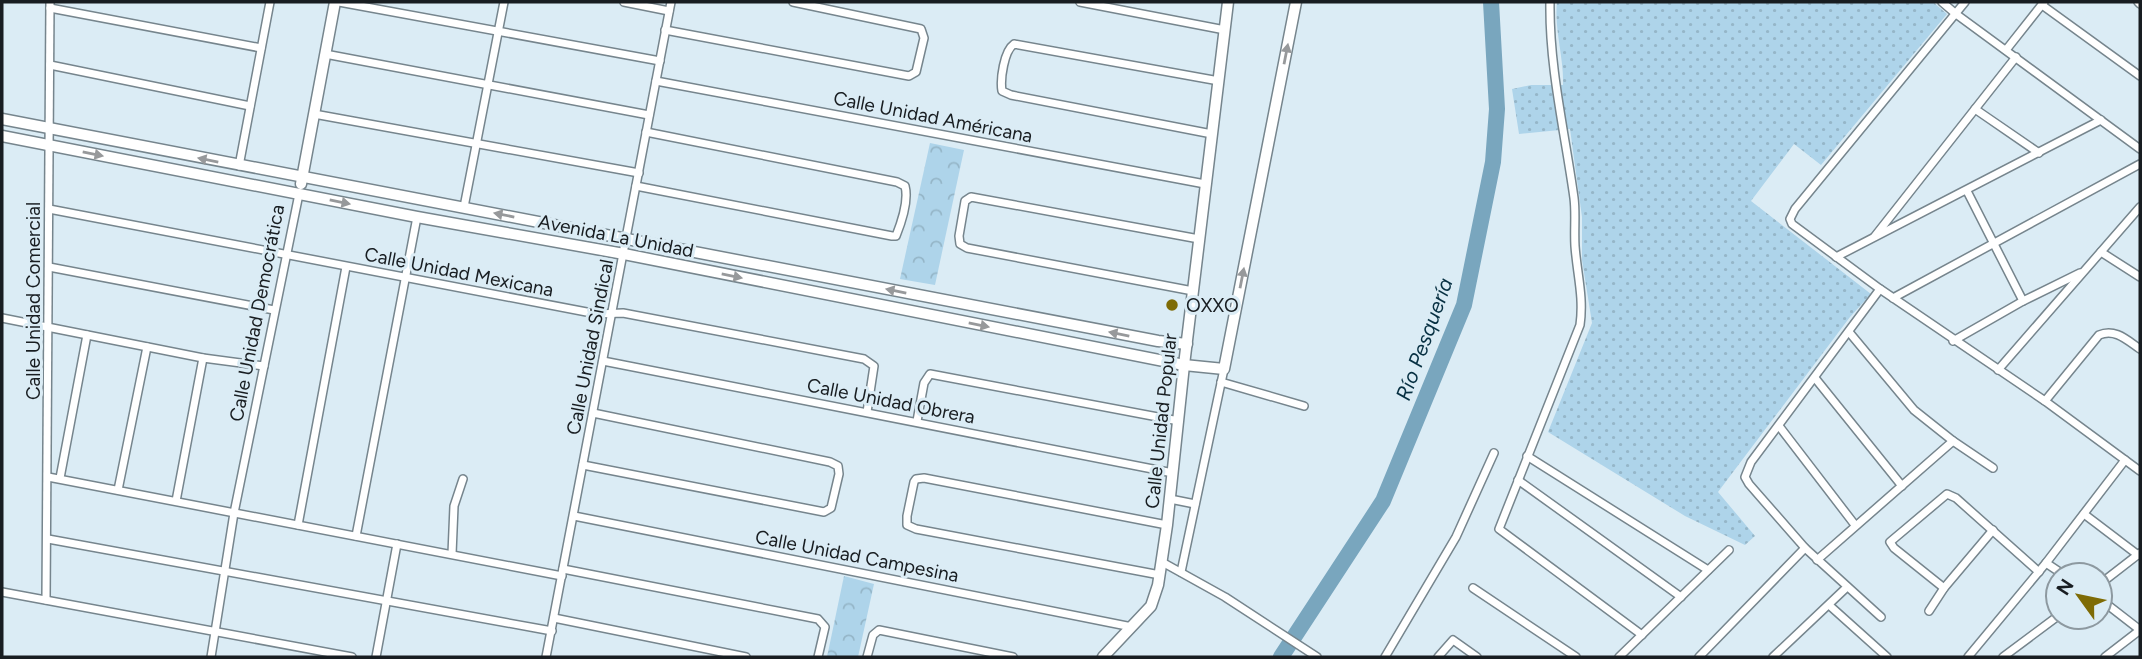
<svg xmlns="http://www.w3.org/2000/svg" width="2142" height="659" viewBox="0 0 2142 659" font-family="Figtree,sans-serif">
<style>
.grass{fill:url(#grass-dots)}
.park{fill:url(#park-crowns)}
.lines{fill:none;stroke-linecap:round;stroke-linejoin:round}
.stream{stroke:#79a6be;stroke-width:2.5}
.river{stroke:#79a6be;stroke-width:16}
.street-casing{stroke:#76858d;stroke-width:10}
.secondary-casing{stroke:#76858d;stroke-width:13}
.street{stroke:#fff;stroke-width:7}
.secondary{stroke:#fff;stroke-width:10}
.oneway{fill:#97999b}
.poi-dot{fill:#7e6b05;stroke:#dbecf5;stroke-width:2.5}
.labels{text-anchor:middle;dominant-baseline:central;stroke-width:6;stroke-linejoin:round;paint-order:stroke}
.street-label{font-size:19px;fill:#181d21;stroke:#dbecf5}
.poi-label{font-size:19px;fill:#181d21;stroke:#dbecf5;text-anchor:start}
.water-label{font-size:21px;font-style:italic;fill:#073042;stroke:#dbecf5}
</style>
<defs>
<pattern id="grass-dots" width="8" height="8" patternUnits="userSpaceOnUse" patternTransform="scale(1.75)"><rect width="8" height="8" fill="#aed4ea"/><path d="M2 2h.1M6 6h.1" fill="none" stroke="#95b6c8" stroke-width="1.8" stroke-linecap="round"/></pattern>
<pattern id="park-crowns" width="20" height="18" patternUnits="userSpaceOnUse" patternTransform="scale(1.75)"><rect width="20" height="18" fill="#aed4ea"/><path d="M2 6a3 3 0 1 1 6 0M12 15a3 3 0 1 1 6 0" fill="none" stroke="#95b6c8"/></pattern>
</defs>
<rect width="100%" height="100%" fill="#dbecf5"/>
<path class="grass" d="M1557,2H1933L1947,14L1821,165L1794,144L1751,201L1871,294L1850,317L1718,492L1755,536L1745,545L1685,516L1548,432L1592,323L1582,260V217L1570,129L1519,134L1512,89L1531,85H1563C1564,57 1554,30 1557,2Z"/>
<g class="park">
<path d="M930,143L964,150L935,285L900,279Z"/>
<path d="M844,576L874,584L858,657H827Z"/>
</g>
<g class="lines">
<path class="stream" d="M1286,651L1289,657"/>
<path class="river" d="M1281,657L1383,501L1464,305L1493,162L1497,109L1491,2"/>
<g class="street-casing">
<g id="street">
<path d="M339,2L660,61"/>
<path d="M624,2L669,11"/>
<path d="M1080,2L1225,30"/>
<path d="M1550,2C1549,67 1565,133 1574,198C1576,213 1574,230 1575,246C1577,274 1584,297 1580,325L1499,529L1642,635"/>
<path d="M1942,2L1956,14L2140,149"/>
<path d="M1965,2L1795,209L1790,219L1792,224L1880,289L2045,401L2140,471"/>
<path d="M2138,2L2140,4"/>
<path d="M2042,5L2140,76"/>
<path d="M50,8L261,48"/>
<path d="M665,30L909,76L916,72L924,38L921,29L793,2"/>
<path d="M2006,50L2044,2"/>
<path d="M325,54L649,115"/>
<path d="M50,65L250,106"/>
<path d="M656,81L1205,184"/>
<path d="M1975,109L2039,153"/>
<path d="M314,114L639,173"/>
<path d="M1212,134L1011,95L1002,91C1000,79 1004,51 1014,44L1219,81"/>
<path d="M239,166L270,2"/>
<path d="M636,186L892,236H896C902,221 909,201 905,186L897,182L646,132"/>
<path d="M1967,191L2023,301"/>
<path d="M464,207L504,2"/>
<path d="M49,209L597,314L623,313L864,359L874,366L867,412"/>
<path d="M1875,236L2016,57"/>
<path d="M2101,252L2140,277"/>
<path d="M1836,257L2101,120"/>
<path d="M49,267L274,310"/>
<path d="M1880,289L1751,462L1745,477L1749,484L1805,548L1881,617"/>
<path d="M1193,291L967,248L960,244L959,236L965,201L971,197L1199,239"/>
<path d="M1893,298L2140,164"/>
<path d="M2,318L203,358L264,366"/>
<path d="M1849,332L1914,410L1953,441L1993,468"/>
<path d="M1953,341L2023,301L2080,273"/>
<path d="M603,361L1173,473"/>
<path d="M1998,370L2140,207"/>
<path d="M1815,378L1902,486"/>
<path d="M1221,382L1304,406"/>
<path d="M2045,401L2099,335C2115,328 2127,340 2140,349"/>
<path d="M917,421L924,383L930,374L1179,421"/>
<path d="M1779,426L1855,525"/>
<path d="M1527,456L1708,570"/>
<path d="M583,465L824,512L831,508L839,474L838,466L830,462L593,413"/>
<path d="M48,477L562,576"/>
<path d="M60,478L87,335"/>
<path d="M1518,480L1681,597"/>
<path d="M118,490L147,347"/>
<path d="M1170,499L1195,504"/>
<path d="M176,501L203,358"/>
<path d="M2084,514L2138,555"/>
<path d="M574,516L1132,627"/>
<path d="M298,525L346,267"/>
<path d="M356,536L417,217"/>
<path d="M48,539L552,631"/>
<path d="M452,554L454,506L463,479"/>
<path d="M1817,560L1953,441"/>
<path d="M1162,562L1225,597L1317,657"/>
<path d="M2046,563L2064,575"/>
<path d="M563,569L818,619L825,627L818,657"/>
<path d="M1181,572L1224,369"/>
<path d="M1160,575L916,529L907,525V516L914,482L916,479L924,478L1167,525"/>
<path d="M2100,584L2140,553"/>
<path d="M1473,588L1576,657"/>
<path d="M1944,588L1894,548L1890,542L1947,494L1956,498L2039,572"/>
<path d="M2,592L352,657"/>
<path d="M2100,599L2140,630"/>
<path d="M46,600L50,2"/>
<path d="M1829,605L1887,657"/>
<path d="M1929,611L1944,588L1993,530"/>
<path d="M554,618L746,657"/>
<path d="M211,657L234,513L299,194"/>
<path d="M376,657L397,544"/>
<path d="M546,657L671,2"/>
<path d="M867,657L873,635L879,630L1013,657"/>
<path d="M1385,657L1456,537L1494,453"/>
<path d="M1438,657L1453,640L1477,657"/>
<path d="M1619,657L1729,550"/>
<path d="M1699,657L1805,548"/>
<path d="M1773,657L1847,587"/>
<path d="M1968,657L2046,563L2125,460"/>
<path d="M2003,657L2058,616"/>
<path d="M2105,657L2140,630"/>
</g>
</g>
<g class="secondary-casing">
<g id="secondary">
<path d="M2,119L1158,341L1187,344"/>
<path d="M2,136L417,217L624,254L1184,365L1224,369L1296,2"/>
<path d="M301,184L335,2"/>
<path d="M1103,657L1151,606L1158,585L1167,525L1184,365L1228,2"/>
</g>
</g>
<use href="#street" class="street"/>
<use href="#secondary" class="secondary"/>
</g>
<defs><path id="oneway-solid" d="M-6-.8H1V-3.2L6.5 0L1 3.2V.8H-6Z" transform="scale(1.75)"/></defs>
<g class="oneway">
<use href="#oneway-solid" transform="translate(1286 54) rotate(-79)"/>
<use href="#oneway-solid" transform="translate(93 154) rotate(11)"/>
<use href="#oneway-solid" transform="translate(208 160) rotate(-169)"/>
<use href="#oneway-solid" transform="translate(340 202) rotate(11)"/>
<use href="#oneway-solid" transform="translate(504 215) rotate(-169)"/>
<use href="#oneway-solid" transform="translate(732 276) rotate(11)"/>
<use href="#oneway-solid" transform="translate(1242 278) rotate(-79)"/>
<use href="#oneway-solid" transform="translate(896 291) rotate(-169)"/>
<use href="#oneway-solid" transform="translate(979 325) rotate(11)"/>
<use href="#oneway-solid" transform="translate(1119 334) rotate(-169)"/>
</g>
<circle class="poi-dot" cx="1172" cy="305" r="7"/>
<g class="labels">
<g class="street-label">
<text transform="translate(933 117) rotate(11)">Calle Unidad Américana</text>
<text transform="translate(616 236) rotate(11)">Avenida La Unidad</text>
<text transform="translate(459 272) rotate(11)">Calle Unidad Mexicana</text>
<text transform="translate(33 301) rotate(-90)">Calle Unidad Comercial</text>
<text transform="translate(257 313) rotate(-79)">Calle Unidad Democrática</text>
<text transform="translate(590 347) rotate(-79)">Calle Unidad Sindical</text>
<text transform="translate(891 401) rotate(11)">Calle Unidad Obrera</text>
<text transform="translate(1161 421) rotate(-84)">Calle Unidad Popular</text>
<text transform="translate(857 556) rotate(11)">Calle Unidad Campesina</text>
</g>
<g class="poi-label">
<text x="1186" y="305">OXXO</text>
</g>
<g class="water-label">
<text transform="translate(1424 339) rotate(-70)">Río Pesquería</text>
</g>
</g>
<rect width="2142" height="659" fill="none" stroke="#181d21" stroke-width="7"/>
<g transform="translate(2079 596) rotate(303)"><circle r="33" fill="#dbecf5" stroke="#8d99a0" stroke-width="2"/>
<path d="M0-5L12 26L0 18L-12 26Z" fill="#7e6b05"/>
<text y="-10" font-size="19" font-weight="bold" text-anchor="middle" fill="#181d21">N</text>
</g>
</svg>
